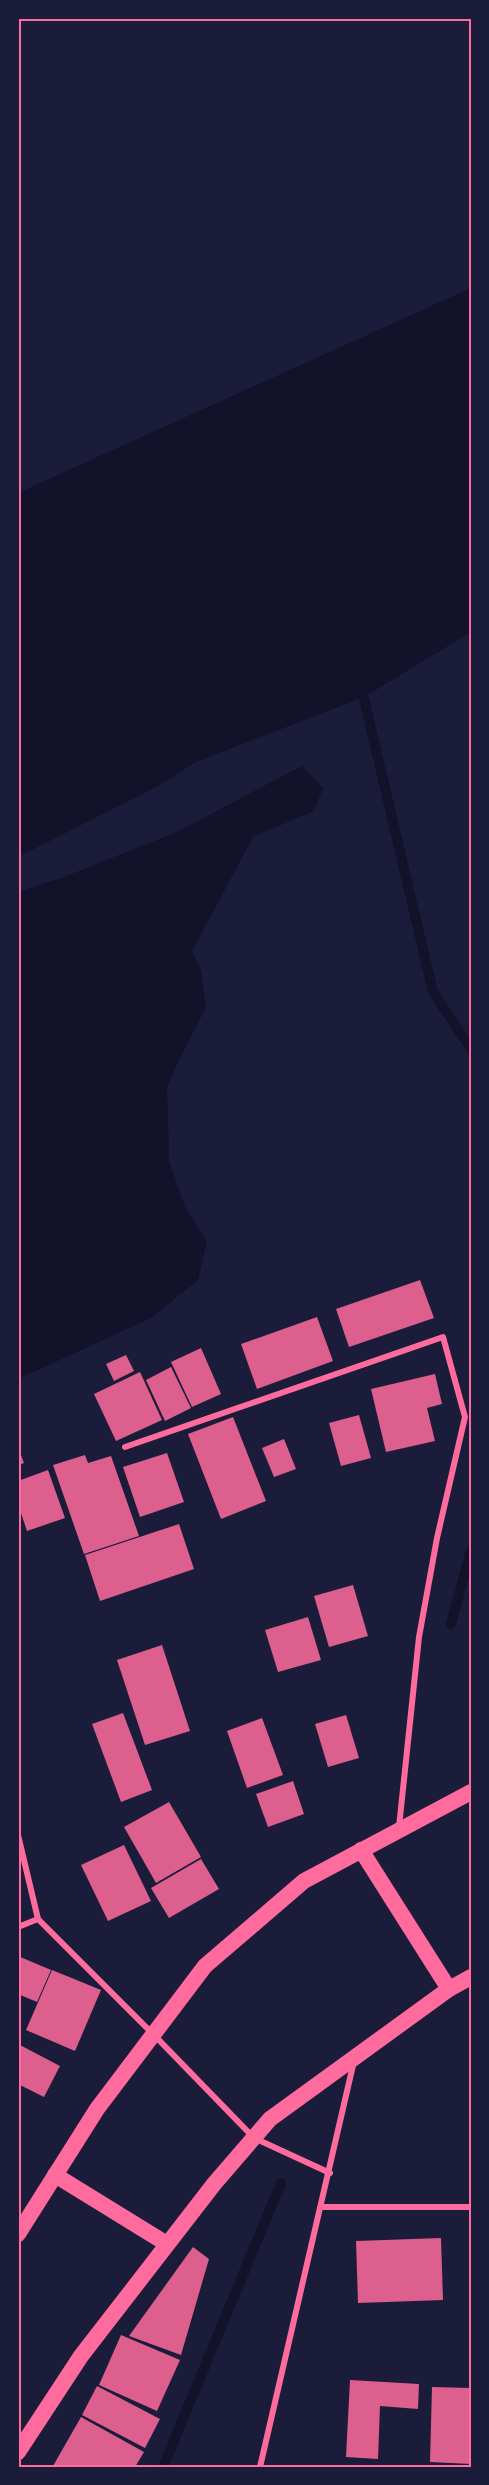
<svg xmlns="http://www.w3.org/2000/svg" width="489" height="2485" viewBox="0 0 489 2485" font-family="'Work Sans',sans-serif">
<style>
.water{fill:#12122b}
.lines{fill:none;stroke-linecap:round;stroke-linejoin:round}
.stream{stroke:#12122b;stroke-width:10}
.building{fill:#dd5f8e}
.minor{stroke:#ff6b9d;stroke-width:6}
.trunk{stroke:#ff6b9d;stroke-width:16}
.neatline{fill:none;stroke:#ff6b9d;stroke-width:2}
</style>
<rect width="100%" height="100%" fill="#1b1b3a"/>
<g class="water">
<path d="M471,288V632L364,697L196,762L158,786L18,857V493Z"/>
<path d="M302,766L323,788L314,811L253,837L192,951L201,970L206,1007L179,1060L167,1088L169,1161L185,1207L207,1241L198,1280L151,1318L18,1379V892L64,877L177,832Z"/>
</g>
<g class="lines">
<g class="stream">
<path d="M361,686L433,992L471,1049"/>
<path d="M451,1624L471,1550"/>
<path d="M163,2467L281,2183"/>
</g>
</g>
<g class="building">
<path d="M420,1280L434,1318L349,1347L336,1309Z"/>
<path d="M317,1317L333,1361L257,1389L241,1344Z"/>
<path d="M201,1348L221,1394L192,1407L171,1362Z"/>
<path d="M126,1355L134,1371L114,1381L106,1364Z"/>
<path d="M171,1367L191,1408L165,1421L146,1380Z"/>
<path d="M140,1372L162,1420L116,1441L94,1394Z"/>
<path d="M435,1374L442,1404L427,1408L435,1441L386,1452L371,1389Z"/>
<path d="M359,1415L371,1458L341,1466L329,1423Z"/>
<path d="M233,1417L266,1501L221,1519L188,1434Z"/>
<path d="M284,1439L296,1469L274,1477L262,1448Z"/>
<path d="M18,1447L24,1463L18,1465Z"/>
<path d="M167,1453L184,1502L140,1517L123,1467Z"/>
<path d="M85,1455L88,1463L111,1456L139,1536L84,1554L53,1465Z"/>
<path d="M48,1470L65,1518L27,1531L18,1504V1481Z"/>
<path d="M179,1524L194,1569L100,1601L85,1555Z"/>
<path d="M353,1585L368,1636L329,1647L314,1596Z"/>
<path d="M308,1617L321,1660L278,1672L265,1630Z"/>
<path d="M162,1645L190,1731L145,1745L117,1660Z"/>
<path d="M123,1713L152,1790L121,1802L92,1724Z"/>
<path d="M346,1715L359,1758L328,1767L315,1724Z"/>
<path d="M262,1718L283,1775L247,1788L227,1731Z"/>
<path d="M293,1781L304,1814L268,1827L256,1794Z"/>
<path d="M169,1802L201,1857L156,1883L124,1827Z"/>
<path d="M124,1845L151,1901L108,1921L81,1865Z"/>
<path d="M201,1859L219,1889L169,1918L151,1888Z"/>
<path d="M18,1956L51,1970L37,2002L18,1994Z"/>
<path d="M52,1970L101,1990L75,2051L26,2030Z"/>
<path d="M18,2044L60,2066L44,2097L18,2084Z"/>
<path d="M441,2238L443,2300L358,2303L356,2241Z"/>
<path d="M193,2247L209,2259L181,2355L129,2336Z"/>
<path d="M121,2335L180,2360L157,2411L99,2385Z"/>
<path d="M350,2380L419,2384L418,2409L380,2406L378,2459L346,2457Z"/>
<path d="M97,2386L160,2419L145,2448L82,2415Z"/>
<path d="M432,2387L471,2388V2464L430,2462Z"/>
<path d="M81,2417L144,2452L135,2467L53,2466Z"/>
</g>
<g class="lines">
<g class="minor">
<path d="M125,1447L443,1337L465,1417L437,1538L419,1637L399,1827"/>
<path d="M18,1835L38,1919"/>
<path d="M18,1927L38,1919L153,2034L254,2138L330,2173"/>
<path d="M322,2207H471"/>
<path d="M260,2467L354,2061"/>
</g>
<g class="trunk">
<path d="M361,1850L449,1989"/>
<path d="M55,2175L167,2244"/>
<path d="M18,2234L97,2109L205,1966L304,1881L471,1792"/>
<path d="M18,2452L81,2356L214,2184L270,2119L449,1989L471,1977"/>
</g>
</g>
<rect width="489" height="2485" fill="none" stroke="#1b1b3a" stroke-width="39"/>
<rect x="20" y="20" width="450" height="2446" class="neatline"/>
</svg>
